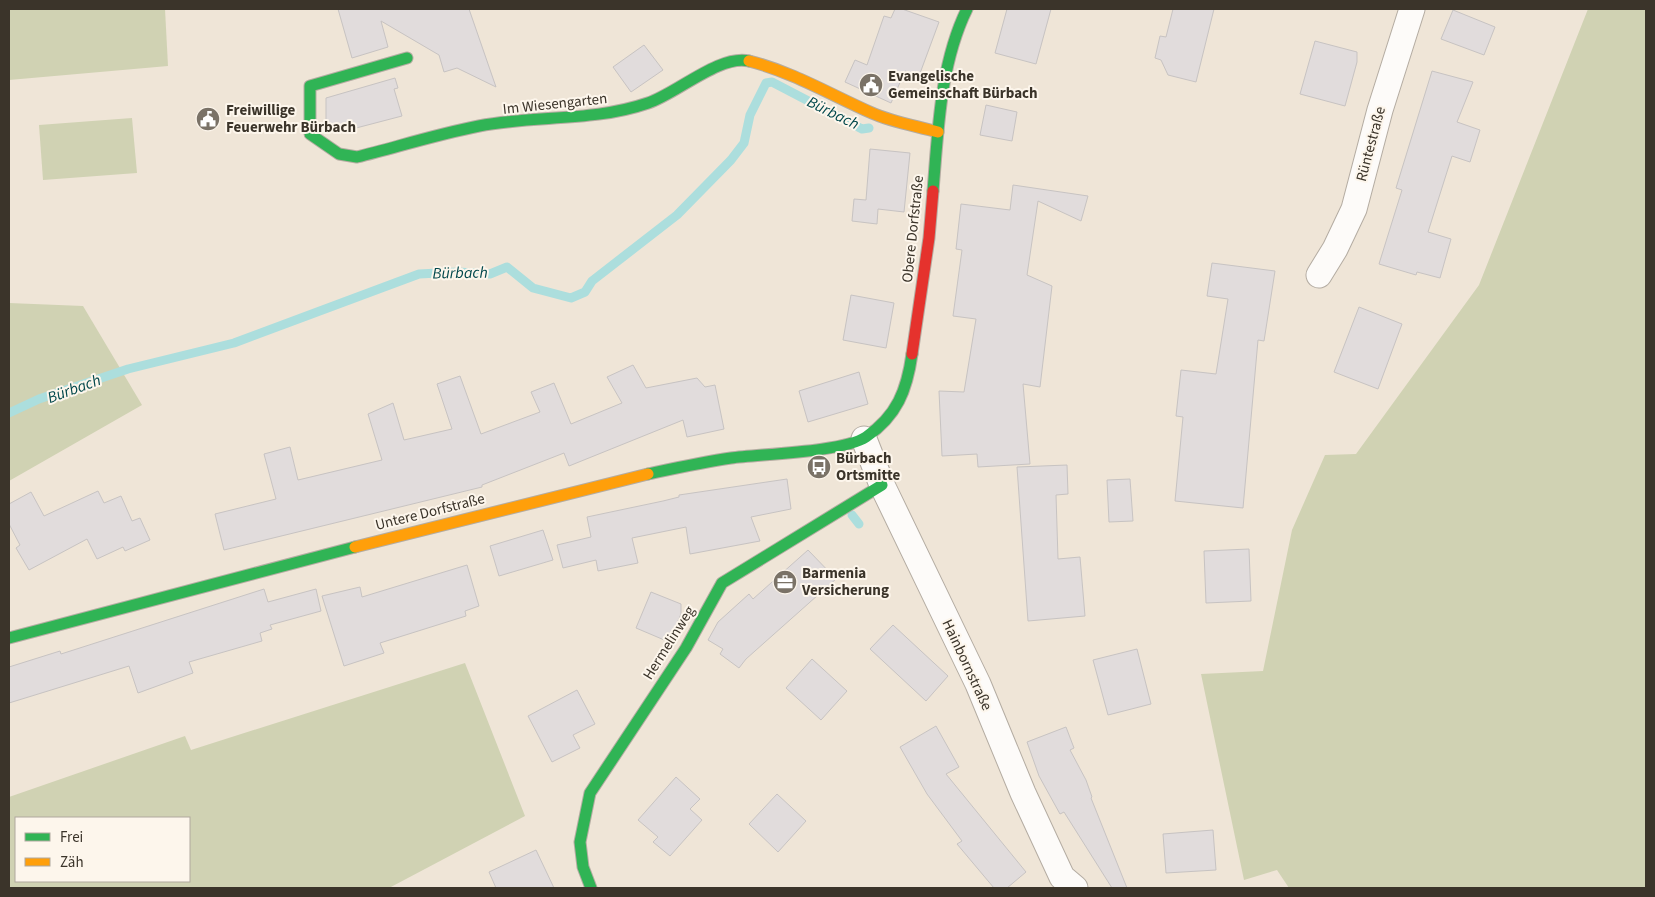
<svg xmlns="http://www.w3.org/2000/svg" width="1655" height="897" viewBox="0 0 1655 897" font-family="'Source Sans 3',sans-serif">
<style>
.green{fill:#d0d2b3;fill-rule:evenodd}
.lines{fill:none;stroke-linecap:round;stroke-linejoin:round}
.stream{stroke:#acdedd;stroke-width:9}
.building{fill:#e1dcdc;stroke:#c7c3c2}
.street-casing{stroke:#b4aca2;stroke-width:27}
.fast-casing{stroke:#b4aca2;stroke-width:13}
.slow-casing{stroke:#b4aca2;stroke-width:13}
.jam-casing{stroke:#b4aca2;stroke-width:13}
.street{stroke:#fdfbf9;stroke-width:25}
.fast{stroke:#30b455;stroke-width:11}
.slow{stroke:#ff9f0a;stroke-width:11}
.jam{stroke:#e5322d;stroke-width:11}
.labels{text-anchor:middle;dominant-baseline:central;stroke-width:4;stroke-linejoin:round;paint-order:stroke}
.poi-label{font-size:15px;font-weight:bold;fill:#3b342a;stroke:#fdf6ec;text-anchor:start}
.street-label{font-size:15px;fill:#3b342a;stroke:#fdf6ec}
.water-label{font-size:16px;font-style:italic;fill:#00474b;stroke:#fdf6ec}
</style>
<rect width="100%" height="100%" fill="#efe5d7"/>
<g class="green">
<path d="M9,9H165L168,66L9,80Z"/>
<path d="M1588,9H1646V888H1289L1277,870L1244,880L1201,674L1263,671L1292,530L1325,455L1356,454L1479,285Z"/>
<path d="M132,118L137,173L43,180L39,125Z"/>
<path d="M9,303L83,306L142,405L9,481Z"/>
<path d="M465,663L525,816L389,888H9V797L185,736L191,750ZM189,818V881H16V818Z"/>
</g>
<g class="lines">
<g class="stream">
<path d="M9,413L39,399L128,369L234,343L419,274L458,272L490,274L507,267L533,288L571,298L585,292L592,281L677,215L731,160L744,143L750,115L766,83L772,82L862,129L869,128"/>
<path d="M852,515L859,524"/>
</g>
</g>
<g class="building">
<path d="M338,9H469L496,87L457,68L444,72L439,55L381,21L388,47L352,58Z"/>
<path d="M895,9H902L939,22L919,76L905,71L891,103L845,82L855,60L867,65L884,16L891,18Z"/>
<path d="M1007,9H1051L1036,64L995,53Z"/>
<path d="M1173,9H1214L1196,82L1168,75L1161,60L1155,58L1160,36L1166,37Z"/>
<path d="M1453,10L1495,27L1484,55L1441,39Z"/>
<path d="M1315,41L1357,52V62L1345,106L1300,94Z"/>
<path d="M644,45L663,70L631,92L613,67Z"/>
<path d="M1432,71L1473,82L1457,122L1480,130L1470,162L1452,156L1428,232L1451,239L1440,278L1417,272L1416,275L1379,264L1402,190L1396,188Z"/>
<path d="M395,78L398,88L394,89L402,116L337,133L326,126V98Z"/>
<path d="M986,105L1017,112L1012,141L980,135Z"/>
<path d="M870,149L910,153L904,212L878,209L877,224L852,221L854,199L866,200Z"/>
<path d="M1013,185L1088,196L1081,221L1038,201L1027,275L1052,286L1040,387L1023,384L1030,464L978,467L977,454L942,456L939,391L964,392L976,319L953,316L962,250L956,249L961,204L1010,210Z"/>
<path d="M1212,263L1275,271L1264,341L1258,340L1243,508L1175,501L1183,417L1176,416L1181,370L1216,374L1228,299L1207,296Z"/>
<path d="M851,295L894,303L886,348L843,340Z"/>
<path d="M1359,307L1402,324L1378,389L1334,372Z"/>
<path d="M633,365L646,388L697,378L705,387L715,385L724,429L687,437L683,420L569,466L564,453L482,485V487L224,550L215,514L276,499L264,454L290,447L298,480L382,460L368,414L393,403L404,440L452,429L437,384L460,376L481,434L540,412L531,392L554,383L571,424L622,403L607,377Z"/>
<path d="M859,372L868,404L808,422L799,391Z"/>
<path d="M1067,465L1068,494L1056,495L1058,559L1080,557L1085,616L1028,621L1017,467Z"/>
<path d="M787,479L791,509L751,517L760,541L690,554L686,527L632,538L638,563L598,571L596,560L563,568L557,545L591,537L587,517L663,501L679,497V495Z"/>
<path d="M1130,479L1133,521L1109,522L1107,480Z"/>
<path d="M98,491L104,503L121,496L132,521L140,518L150,540L125,551L123,547L97,559L87,539L29,570L16,548L20,545L9,524V504L31,492L44,516Z"/>
<path d="M543,530L553,560L499,576L490,546Z"/>
<path d="M1249,549L1251,601L1206,603L1204,551Z"/>
<path d="M808,550L836,579L746,659L739,668L720,654L723,649L708,640L718,622L749,594L753,599Z"/>
<path d="M467,565L479,606L465,611L466,616L380,643L384,653L344,666L322,596L360,587L362,597Z"/>
<path d="M264,589L268,602L316,589L321,611L270,625L272,629L260,633L262,641L189,662L193,673L138,693L129,666L9,703V667L60,651L61,654Z"/>
<path d="M651,592L681,604V614L669,642L636,628Z"/>
<path d="M893,625L948,676L926,701L870,649Z"/>
<path d="M1137,649L1151,704L1108,715L1093,660Z"/>
<path d="M812,659L847,691L821,720L786,688Z"/>
<path d="M577,690L595,724L573,735L580,748L552,762L528,716Z"/>
<path d="M936,726L959,767L946,774L1026,872L1007,888H994L957,844L962,841L927,794L900,747Z"/>
<path d="M1066,727L1074,748L1070,750L1086,780L1092,797L1091,798L1127,888H1112L1064,812L1060,814L1039,776L1027,742Z"/>
<path d="M676,777L700,799L690,809L702,820L670,856L653,842L658,837L638,820Z"/>
<path d="M777,794L806,821L778,852L749,824Z"/>
<path d="M1213,830L1216,870L1166,873L1163,834Z"/>
<path d="M536,850L554,888H496L489,872Z"/>
</g>
<g class="lines">
<g class="street-casing">
<g id="street">
<path d="M1319,275L1335,249L1354,209L1380,110L1412,9"/>
<path d="M864,439L882,485L978,684L1023,793L1062,877L1075,888"/>
</g>
</g>
<g class="fast-casing">
<g id="fast">
<path d="M407,58L310,86V134L339,154L357,157C397,147 438,134 479,126C535,115 593,122 648,103C676,94 720,54 749,61"/>
<path d="M933,191C938,131 940,64 967,9"/>
<path d="M648,474C676,468 703,462 731,458C761,454 844,452 866,437C897,416 907,390 912,354"/>
<path d="M9,638L355,547"/>
<path d="M591,888L583,867L580,842L590,793L686,648L722,583L882,485"/>
</g>
</g>
<g class="slow-casing">
<g id="slow">
<path d="M749,61C793,72 831,95 872,113C892,122 917,126 938,132"/>
<path d="M355,547L648,474"/>
</g>
</g>
<g class="jam-casing">
<path id="jam" d="M912,354L929,238L933,191"/>
</g>
<use href="#street" class="street"/>
<use href="#fast" class="fast"/>
<use href="#slow" class="slow"/>
<use href="#jam" class="jam"/>
</g>
<defs>
<g id="civic-disc" transform="scale(1.25)"><circle r="9.5" fill="#7a7267" stroke="#fdf6ec"/><path d="M-.6-6.5H3V-4.5H.6V-3L4-1V1h2V6H-6V1h2V-1L-.6-3ZM-1.2 2.5V6h2.4V2.5Z" fill="#fff"/></g>
<g id="bus-disc" transform="scale(1.25)"><circle r="9.5" fill="#7a7267" stroke="#fdf6ec"/><path d="M-5-6H5V4H4V6H2V4H-2V6H-4V4H-5ZM-3.5-4V0h7V-4ZM-3.5 1.2v1.5H-2V1.2ZM2 1.2v1.5H3.5V1.2Z" fill="#fff"/></g>
<g id="office-disc" transform="scale(1.25)"><circle r="9.5" fill="#7a7267" stroke="#fdf6ec"/><path d="M-6-3h4V-5.5h4V-3h4V5H-6ZM-1-4.5V-3h2v-1.5ZM-6 0V1H6V0Z" fill="#fff"/></g>
</defs>
<g fill-rule="evenodd">
<use href="#civic-disc" x="871" y="85"/>
<use href="#civic-disc" x="208" y="119"/>
<use href="#bus-disc" x="819" y="467"/>
<use href="#office-disc" x="785" y="582"/>
</g>
<g class="labels">
<g class="poi-label">
<text x="888" y="76">Evangelische<tspan x="888" dy="17">Gemeinschaft Bürbach</tspan></text>
<text x="226" y="110">Freiwillige<tspan x="226" dy="17">Feuerwehr Bürbach</tspan></text>
<text x="836" y="458">Bürbach<tspan x="836" dy="17">Ortsmitte</tspan></text>
<text x="802" y="573">Barmenia<tspan x="802" dy="17">Versicherung</tspan></text>
</g>
<g class="street-label">
<text transform="translate(555 104) rotate(-6)">Im Wiesengarten</text>
<text transform="translate(1371 144) rotate(-75)">Rüntestraße</text>
<text transform="translate(913 229) rotate(-84)">Obere Dorfstraße</text>
<text transform="translate(430 512) rotate(-14)">Untere Dorfstraße</text>
<text transform="translate(669 643) rotate(-58)">Hermelinweg</text>
<text transform="translate(967 665) rotate(65)">Hainbornstraße</text>
</g>
<g class="water-label">
<text transform="translate(833 113) rotate(26)">Bürbach</text>
<text transform="translate(460 273) rotate(-1)">Bürbach</text>
<text transform="translate(74 389) rotate(-20)">Bürbach</text>
</g>
</g>
<rect width="1655" height="897" fill="none" stroke="#3b342a" stroke-width="20"/>
<rect x="15" y="817" width="175" height="65" fill="#fdf6ec" stroke="#afa89e"/>
<rect x="25" y="833" width="25" height="8" fill="#30b455" stroke="#afa89e"/>
<text x="60" y="842" font-size="15" fill="#3b342a">Frei</text>
<rect x="25" y="858" width="25" height="8" fill="#ff9f0a" stroke="#afa89e"/>
<text x="60" y="867" font-size="15" fill="#3b342a">Zäh</text>
</svg>
